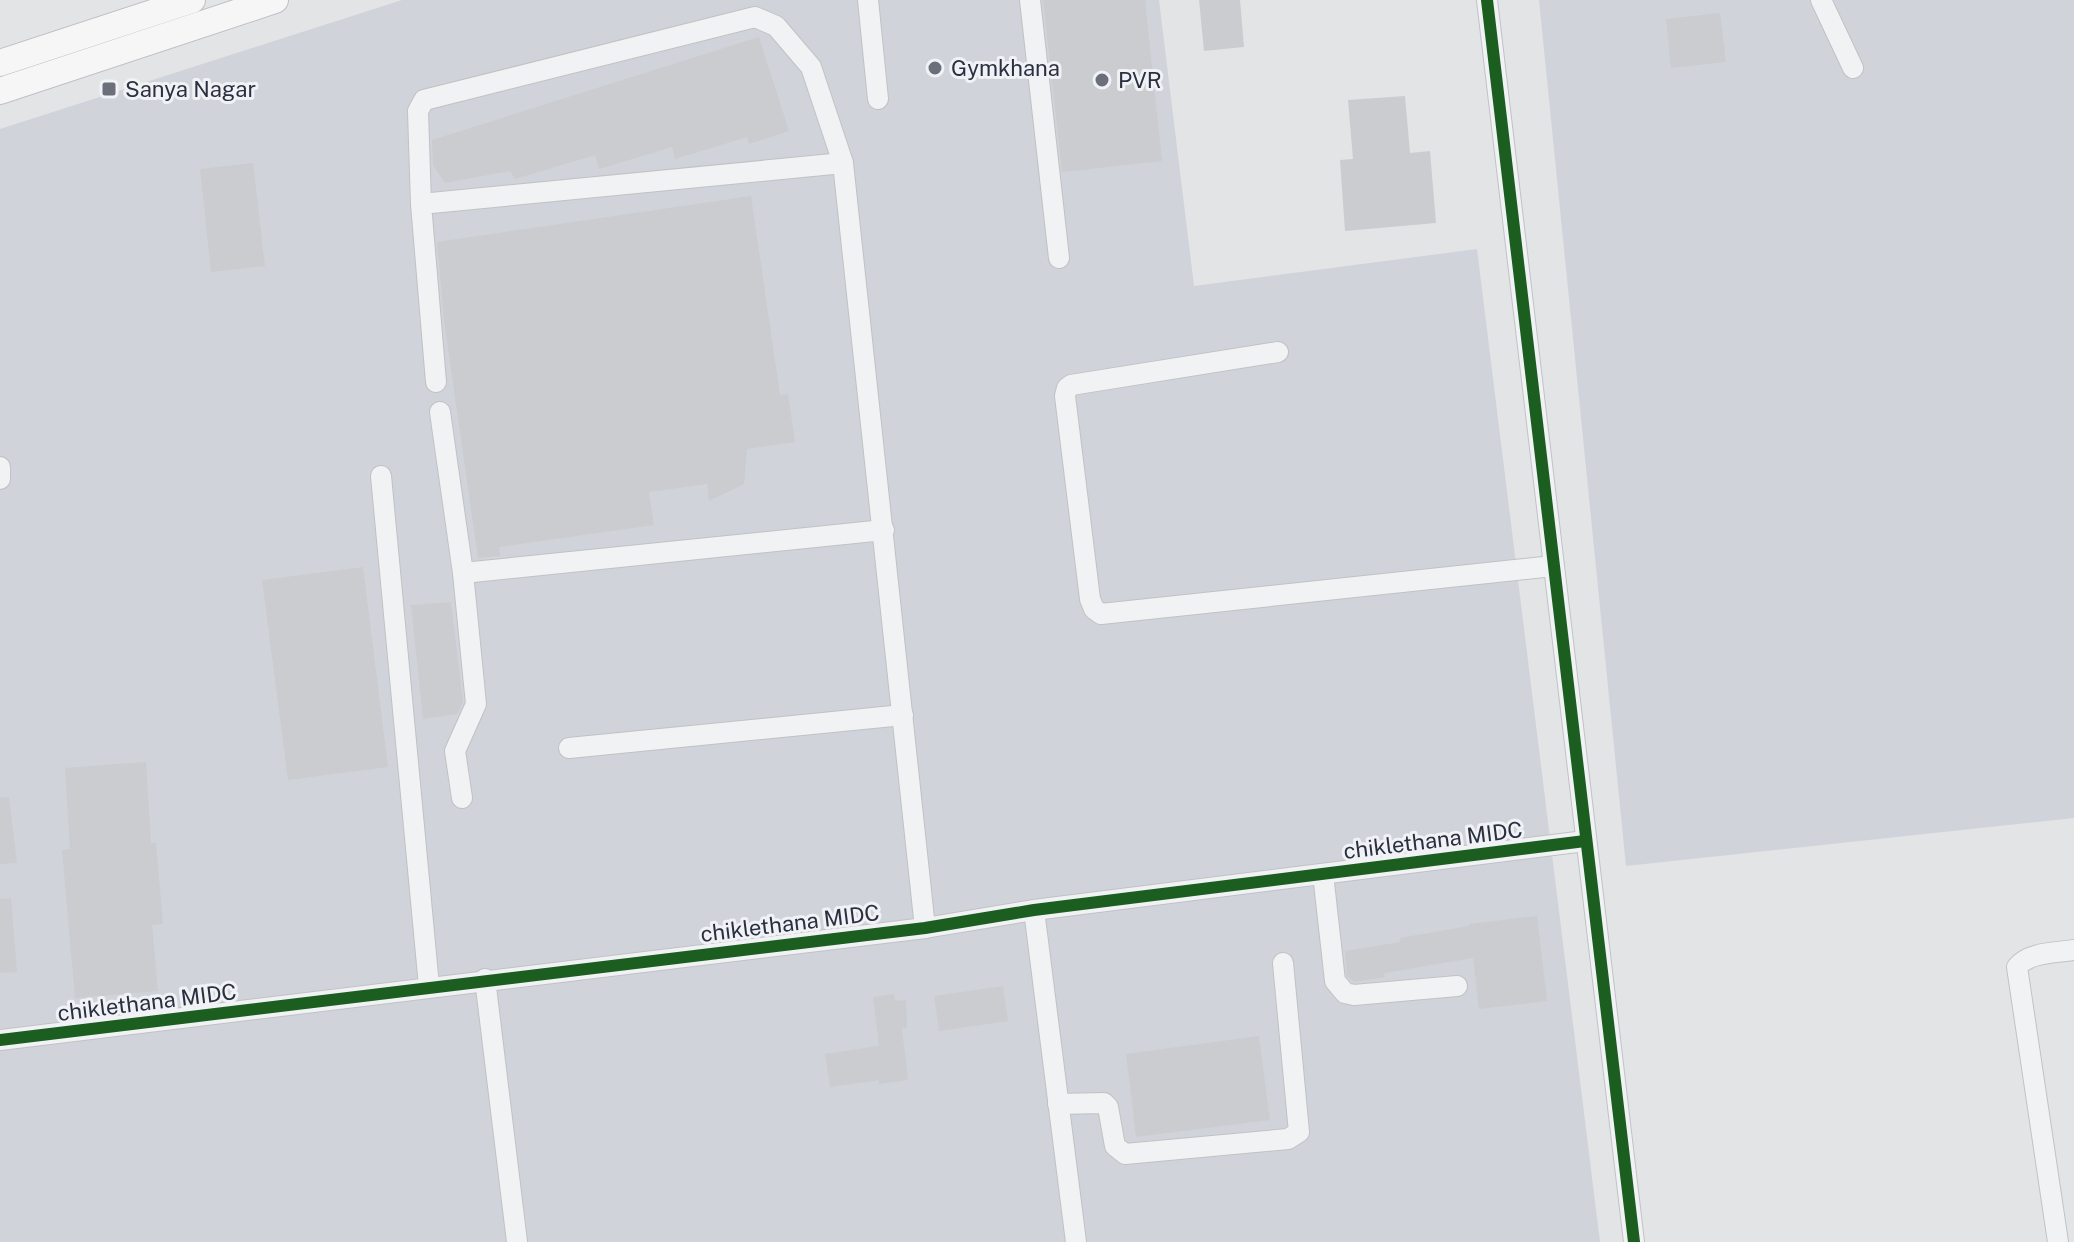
<svg xmlns="http://www.w3.org/2000/svg" width="2074" height="1242" viewBox="0 0 2074 1242" font-family="'Public Sans',sans-serif">
<style>
.built{fill:#d0d3d9}
.building{fill:#cacccf}
.lines{fill:none;stroke-linecap:round;stroke-linejoin:round}
.minor-casing{stroke:#c0c2c4;stroke-width:22}
.major-casing{stroke:#bec0c4;stroke-width:28}
.minor{stroke:#f1f2f4;stroke-width:20}
.major{stroke:#f6f6f6;stroke-width:26}
.cycleway-casing{stroke:#f0f2f6;stroke-width:17}
.cycleway{stroke:#1b5e20;stroke-width:12}
.poi-dot{fill:#6a6f79;stroke:#f0f2f6;stroke-width:3}
.labels{text-anchor:middle;dominant-baseline:central;stroke-width:6;stroke-linejoin:round;paint-order:stroke}
.poi-label{font-size:22px;fill:#2a303f;stroke:#f0f2f6;text-anchor:start}
.street-label{font-size:22px;fill:#2a303f;stroke:#f0f2f6}
</style>
<rect width="100%" height="100%" fill="#e2e4e6"/>
<g class="built">
<path d="M402,0H1159L1194,286L1477,249L1600,1242H0V129Z"/>
<path d="M1539,0H2074V818L1626,866Z"/>
</g>
<g class="building">
<path d="M1043,0H1145L1162,161L1062,172Z"/>
<path d="M1199,0H1240L1244,47L1204,51Z"/>
<path d="M1720,13L1726,62L1671,68L1666,19Z"/>
<path d="M759,37L789,131L749,144L747,137L675,159L672,147L599,169L595,155L515,179L510,171L445,183L433,165L432,140Z"/>
<path d="M1405,96L1410,153L1430,151L1436,223L1345,231L1340,160L1353,159L1348,100Z"/>
<path d="M253,163L265,266L211,272L200,169Z"/>
<path d="M751,196L780,395L788,394L795,442L747,449L744,484L709,501L707,484L649,492L654,525L499,547L500,556L478,558L444,320L437,242Z"/>
<path d="M363,567L388,767L288,780L262,580Z"/>
<path d="M451,602L463,702L457,714L423,719L411,605Z"/>
<path d="M146,762L151,843H156L163,924L152,925L158,991L75,998L62,850L70,849L65,768Z"/>
<path d="M9,797L17,863L0,864V798Z"/>
<path d="M11,898L17,972L0,973V899Z"/>
<path d="M1537,916L1547,1001L1479,1009L1473,958L1384,973L1385,977L1355,982L1347,976L1345,951L1400,942V938L1469,926V924Z"/>
<path d="M1003,986L1008,1021L939,1031L934,996Z"/>
<path d="M894,994L895,1001L906,1000L907,1028L902,1029L908,1080L879,1084V1080L830,1087L825,1054L879,1046L873,997Z"/>
<path d="M1259,1036L1270,1120L1136,1137L1126,1054Z"/>
</g>
<g class="lines">
<g class="minor-casing">
<g id="minor">
<path d="M868,0L878,99"/>
<path d="M1030,0L1059,258"/>
<path d="M1487,0L1634,1242"/>
<path d="M1821,0L1853,68"/>
<path d="M421,204L418,111L424,100L755,17L776,26L811,67L843,163L925,928"/>
<path d="M1278,352L1071,385L1067,388L1065,396L1090,599L1094,609L1101,614L1553,566"/>
<path d="M436,382L421,204L843,163"/>
<path d="M440,412L463,573L476,704L455,751L462,798"/>
<path d="M0,467V479"/>
<path d="M381,476L429,986"/>
<path d="M463,573L884,530"/>
<path d="M569,748L903,715"/>
<path d="M1323,874L1335,981L1345,993L1354,995L1457,986"/>
<path d="M1034,910L1076,1242"/>
<path d="M485,979L517,1242"/>
<path d="M0,1040L925,928L1034,910L1585,841"/>
<path d="M1058,1104L1104,1103L1108,1107L1115,1146L1125,1154L1288,1139L1299,1132L1283,963"/>
<path d="M2058,1242L2017,967C2029,952 2055,953 2074,950"/>
</g>
</g>
<g class="major-casing">
<g id="major">
<path d="M0,63L192,0"/>
<path d="M0,91L275,0"/>
</g>
</g>
<use href="#minor" class="minor"/>
<use href="#major" class="major"/>
<g class="cycleway-casing">
<g id="cycleway">
<path d="M1487,0L1634,1242"/>
<path d="M0,1040L925,928L1034,910L1585,841"/>
</g>
</g>
<use href="#cycleway" class="cycleway"/>
</g>
<g class="poi-dot">
<circle cx="935" cy="68" r="8"/>
<circle cx="1102" cy="80" r="8"/>
<rect x="101" y="81" width="16" height="16" rx="4"/>
</g>
<g class="labels">
<g class="poi-label">
<text x="951" y="68">Gymkhana</text>
<text x="1118" y="80">PVR</text>
<text x="125" y="89">Sanya Nagar</text>
</g>
<g class="street-label">
<text transform="translate(1433 840) rotate(-7)">chiklethana MIDC</text>
<text transform="translate(790 923) rotate(-7)">chiklethana MIDC</text>
<text transform="translate(147 1002) rotate(-7)">chiklethana MIDC</text>
</g>
</g>
</svg>
